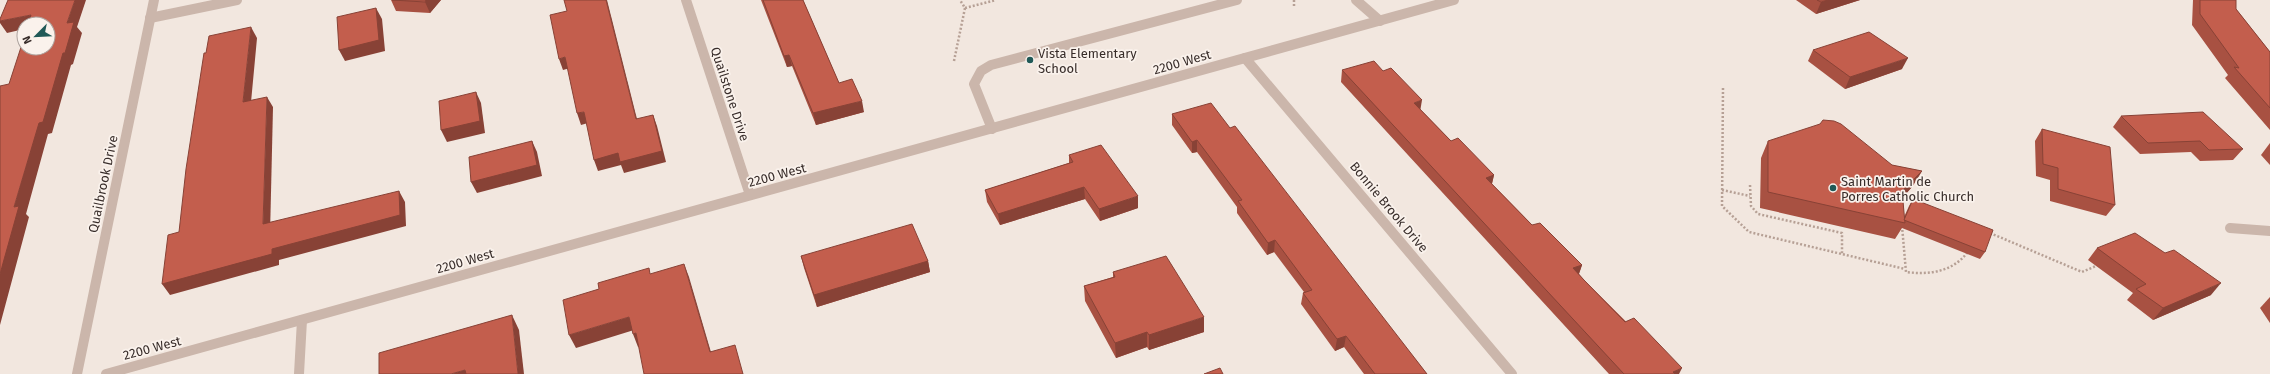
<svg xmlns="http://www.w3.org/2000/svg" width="2270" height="374" viewBox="0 0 2270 374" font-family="'Fira Sans',sans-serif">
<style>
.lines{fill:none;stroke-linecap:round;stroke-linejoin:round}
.path{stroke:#b6a095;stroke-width:2.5;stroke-dasharray:2 2;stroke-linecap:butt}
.minor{stroke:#cbb6ab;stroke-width:10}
.wall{fill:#a85142}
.shaded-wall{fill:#884236}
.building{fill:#c35e4d;stroke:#884236}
.poi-dot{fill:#205957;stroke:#faf2ec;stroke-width:1.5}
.labels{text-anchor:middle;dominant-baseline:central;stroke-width:3.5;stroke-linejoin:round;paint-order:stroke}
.poi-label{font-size:13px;fill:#382d2a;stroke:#faf2ec;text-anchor:start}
.street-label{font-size:13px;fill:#382d2a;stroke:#faf2ec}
</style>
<rect width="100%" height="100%" fill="#f2e7df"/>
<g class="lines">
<g class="path">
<path d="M1294,0V6"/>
<path d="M965,8L996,0"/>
<path d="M954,61L965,8L960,0"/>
<path d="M1723,88L1722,206L1749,232L1905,269"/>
<path d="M1750,185L1751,206L1758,214L1842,233V254"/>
<path d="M1722,190L1750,196"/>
<path d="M1900,200L1915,201"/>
<path d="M1902,226L1906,272C1929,275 1952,272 1967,253"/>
<path d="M1990,233L2082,272L2096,266"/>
</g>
<g class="minor">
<path d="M686,0L750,195"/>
<path d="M1356,0L1380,21"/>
<path d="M150,18L237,0"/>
<path d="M1245,58L1512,374"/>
<path d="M992,129L974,84L981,71L991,65L1237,0"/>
<path d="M2230,228L2270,231"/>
<path d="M77,374L154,0"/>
<path d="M106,374L1454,0"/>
<path d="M299,374L302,320"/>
</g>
</g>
<g class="wall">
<path d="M391,0H441L430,13L396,11Z"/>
<path d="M761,0H803L839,83L864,112L816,125L792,66L787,67Z"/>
<path d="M1796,0H1860L1816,14Z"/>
<path d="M2193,0H2236V9L2270,52V130L2225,78L2228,75L2192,25Z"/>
<path d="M1813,50L1902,69L1845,89L1808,61Z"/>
<path d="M1342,70L1420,109L1451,141L1494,175L1492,184L1532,225L1582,265L1579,274L1584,280L1679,374H1609L1341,82Z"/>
<path d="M1172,114L1230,128L1427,374H1364L1344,347L1335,351L1301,304L1303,293L1304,292L1274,252L1267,255L1237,213V207L1197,152L1192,153L1172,125Z"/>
<path d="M2121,116L2243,149L2233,160L2200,161L2191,152L2140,154L2113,127Z"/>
<path d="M2042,129L2115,205L2106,216L2050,201V180L2036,176L2035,141Z"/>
<path d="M1768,141L1922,171L1912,187L1903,197L1904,217L1909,206L1913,199L1985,252L1980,259L1902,228L1895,239L1760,208L1761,158Z"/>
<path d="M2270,143V165L2261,155Z"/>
<path d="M1069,155L1138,208L1100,221L1085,199L1000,225L987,202L985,190L1069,163Z"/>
<path d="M2097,248L2211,295L2153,320L2127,300L2133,293L2088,260Z"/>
<path d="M801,256L928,261L930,272L817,307L804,268Z"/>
<path d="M1113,272L1204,332L1149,350L1147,347L1116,358L1085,301L1084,286L1113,277Z"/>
<path d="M2270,297V323L2260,308Z"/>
</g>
<g class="shaded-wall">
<path d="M75,0H86L77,27L82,33L73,64L71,65L52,133L48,134L26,214L29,217L0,325V274L14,207L67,23Z"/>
<path d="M426,0H441L430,13L425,2Z"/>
<path d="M606,0H607L640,131L636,119Z"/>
<path d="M1828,0H1860L1816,14L1821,2Z"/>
<path d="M376,8L382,19L385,51L345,61L339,50Z"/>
<path d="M31,15L38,24H24V29L7,33L0,23V21Z"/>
<path d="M251,27L257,38L250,113L243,102Z"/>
<path d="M789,55L792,66L787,67L784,56Z"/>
<path d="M565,57L570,68L563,70L559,59Z"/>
<path d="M1908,58L1902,69L1845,89L1850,77Z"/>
<path d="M476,92L481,103L485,133L447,142L441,130Z"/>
<path d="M267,97L273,107L270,235L263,224Z"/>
<path d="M1422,100L1420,112L1414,103Z"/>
<path d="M862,101L864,112L816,125L813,113Z"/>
<path d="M584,112L588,123L581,125L577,113Z"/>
<path d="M653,115L657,126L666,162L624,173L621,165L598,171L594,160Z"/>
<path d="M1197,140V152L1192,153V142Z"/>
<path d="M532,141L537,152L542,176L477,193L471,182Z"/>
<path d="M1922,171L1912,187L1893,208L1902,191Z"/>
<path d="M1494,175L1491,187L1486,178Z"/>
<path d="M1084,187L1085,199L1000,225L998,214Z"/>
<path d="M399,191L405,202L406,226L279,260V265L170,295L162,284Z"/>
<path d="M1138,196V208L1100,221L1099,209Z"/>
<path d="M1275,240L1274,252L1267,255L1268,243Z"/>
<path d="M928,261L930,272L817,307L814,295Z"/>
<path d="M684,264L689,277L715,366L710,352Z"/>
<path d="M1582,265L1578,276L1573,268Z"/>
<path d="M2221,283L2211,295L2153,320L2163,308Z"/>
<path d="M512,315L519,330L524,374H518Z"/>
<path d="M629,317L634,330L576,348L569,335Z"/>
<path d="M1204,317V332L1149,350V335Z"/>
<path d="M1147,332V347L1116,358L1115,343Z"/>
<path d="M636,333L641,346L638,347L633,334Z"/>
<path d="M1346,336L1344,347L1335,351L1337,339Z"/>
<path d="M1682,368L1679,374H1672L1673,372Z"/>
<path d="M465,370L468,374H451Z"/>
</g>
<g class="building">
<path d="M8,0H75L67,23L74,22L65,53H63L43,122L39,123L14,207L19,206L0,274V86L9,84L24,38V48H48V24H28L31,15L0,21V19Z"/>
<path d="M392,0H426L425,2Z"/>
<path d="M564,0H606L636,119L653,115L662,151L620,162L618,153L594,160L584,112L577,113L565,57L559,59L550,15L567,11Z"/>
<path d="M763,0H803L839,83L852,79L862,101L813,113L789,55L784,56Z"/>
<path d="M1817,0H1828L1821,2Z"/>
<path d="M2200,0H2236V9L2270,52V108L2234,67L2239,68L2200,14Z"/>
<path d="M376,8L379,40L339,50L337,17Z"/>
<path d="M251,27L243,102L267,97L263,224L399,191L400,215L272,249V254L162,284L168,235L179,232L186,169L204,53H206L209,36Z"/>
<path d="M1869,32L1908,58L1850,77L1813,50Z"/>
<path d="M1374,61L1383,71L1391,68L1422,100L1414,103L1451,141L1458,138L1494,175L1486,178L1532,225L1540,223L1582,265L1573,268L1584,280L1625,322L1634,318L1682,368L1673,372L1675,374H1624L1342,70Z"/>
<path d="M476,92L480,121L441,130L439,101Z"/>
<path d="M1211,103L1230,128L1235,126L1427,374H1375L1346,336L1337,339L1303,293L1312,290L1275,240L1268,243L1238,201L1242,200L1197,140L1192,142L1172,114Z"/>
<path d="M2203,112L2243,149L2209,150L2200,141L2148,143L2121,116Z"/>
<path d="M1823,120L1834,121L1841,124L1892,165L1922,171L1902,191L1905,223L1768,192V141L1820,124Z"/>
<path d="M2042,129L2110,147L2115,205L2058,189V168L2043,164Z"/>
<path d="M532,141L537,165L471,182L469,157Z"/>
<path d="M1101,145L1138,196L1099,209L1084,187L998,214L985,190L1073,162L1069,155Z"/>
<path d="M1913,199L1993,230L1985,252L1904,220Z"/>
<path d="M912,224L928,261L814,295L801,256Z"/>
<path d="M2135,233L2165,253L2174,250L2221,283L2163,308L2136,289L2146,284L2097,248Z"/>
<path d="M1166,256L1204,317L1149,335L1147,332L1115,343L1084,286L1115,277L1113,272Z"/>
<path d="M684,264L710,352L735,345L743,374H644L636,333L633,334L629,317L569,335L563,300L599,289L598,283L649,268L650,274Z"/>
<path d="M512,315L518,374H466L465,370L451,374H379V353Z"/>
<path d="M1220,368L1223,374H1204Z"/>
</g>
<g class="poi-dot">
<circle cx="1030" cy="60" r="4"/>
<circle cx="1833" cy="188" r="4"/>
</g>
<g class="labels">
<g class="poi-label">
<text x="1038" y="53">Vista Elementary<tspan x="1038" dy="15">School</tspan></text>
<text x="1841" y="181">Saint Martin de<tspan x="1841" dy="15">Porres Catholic Church</tspan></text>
</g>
<g class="street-label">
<text transform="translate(1182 62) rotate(-16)">2200 West</text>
<text transform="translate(730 94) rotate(72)">Quailstone Drive</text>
<text transform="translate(777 175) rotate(-15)">2200 West</text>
<text transform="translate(103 184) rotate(-78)">Quailbrook Drive</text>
<text transform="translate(1389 207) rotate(50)">Bonnie Brook Drive</text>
<text transform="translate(465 261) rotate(-16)">2200 West</text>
<text transform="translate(152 348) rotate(-15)">2200 West</text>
</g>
</g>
<g transform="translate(36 36) rotate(246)"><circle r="19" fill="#faf2ec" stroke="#aca39e"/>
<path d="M0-3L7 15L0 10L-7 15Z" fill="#205957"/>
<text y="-6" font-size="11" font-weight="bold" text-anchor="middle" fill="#382d2a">N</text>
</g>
</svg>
